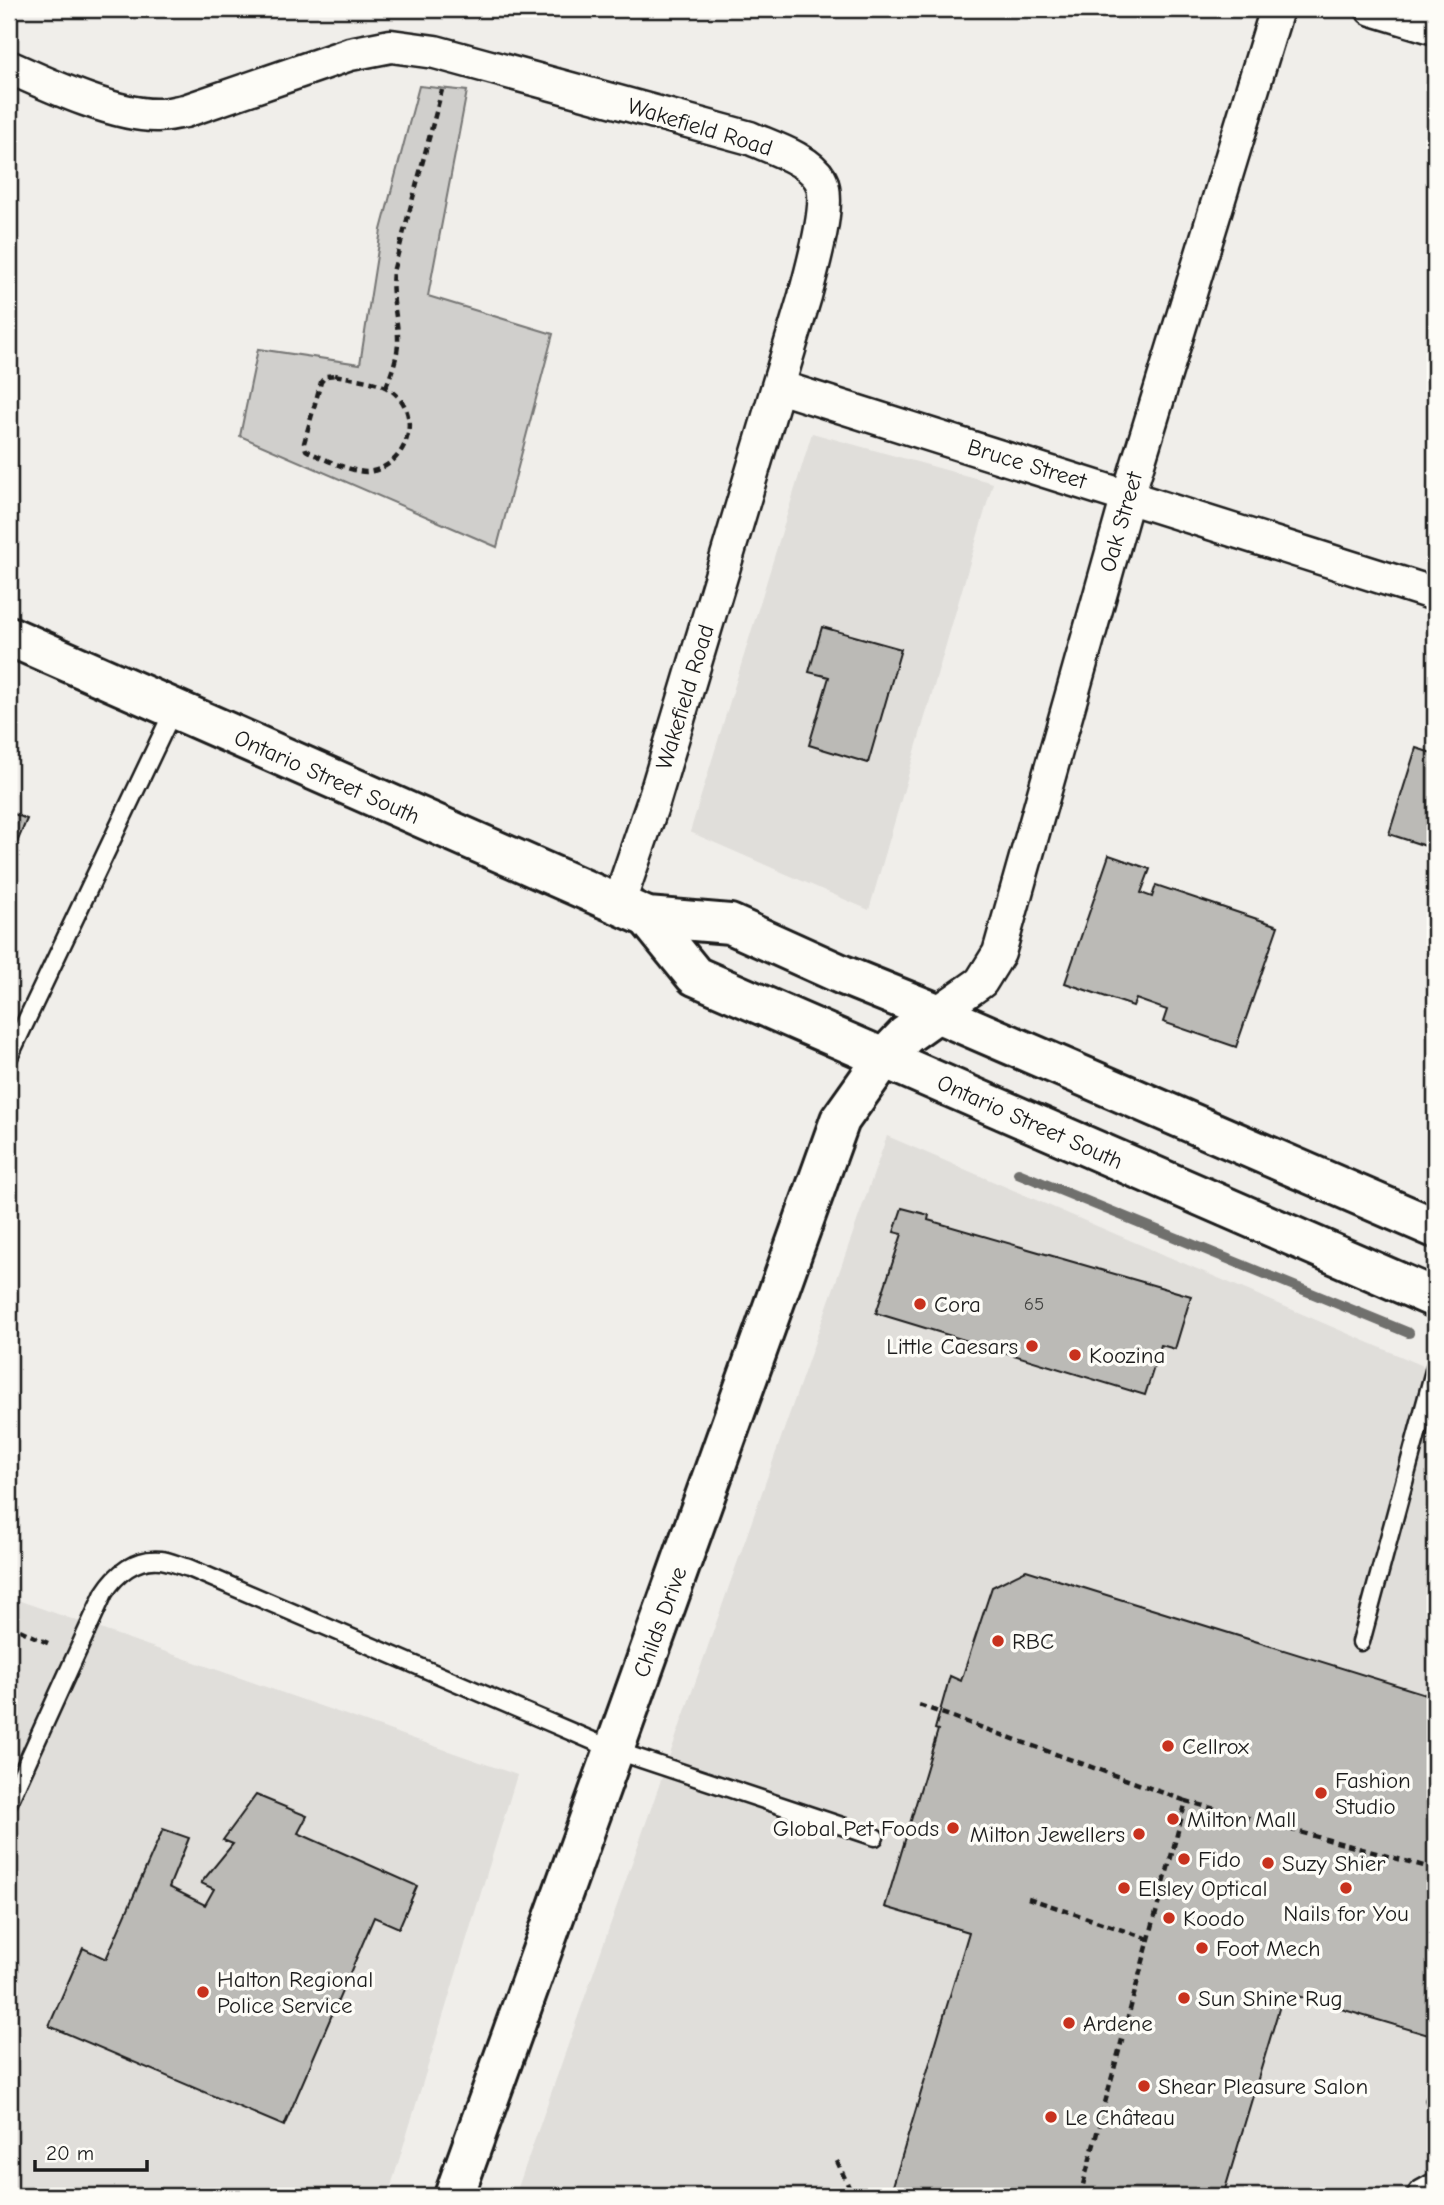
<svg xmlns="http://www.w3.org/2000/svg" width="1444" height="2205" viewBox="0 0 1444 2205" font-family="'Comic Neue',sans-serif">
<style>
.built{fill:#e0deda}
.green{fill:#d0cfcc;stroke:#767674;stroke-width:2}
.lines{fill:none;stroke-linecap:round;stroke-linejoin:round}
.stream{stroke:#706f6d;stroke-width:10}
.building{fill:#bbbab6;stroke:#1c1c1c;stroke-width:2}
.lane-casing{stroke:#1c1c1c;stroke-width:21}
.street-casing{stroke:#1c1c1c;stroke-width:37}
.secondary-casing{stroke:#1c1c1c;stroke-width:44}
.primary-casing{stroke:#1c1c1c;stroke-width:44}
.path{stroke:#1c1c1c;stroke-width:4.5;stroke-dasharray:7 5;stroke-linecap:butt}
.lane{stroke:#fdfcf7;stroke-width:16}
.street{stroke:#fdfcf7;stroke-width:32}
.secondary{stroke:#fdfcf7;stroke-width:38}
.primary{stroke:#fdfcf7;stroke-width:38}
.poi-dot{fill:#c8321e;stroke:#fdfcf7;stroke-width:2.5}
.labels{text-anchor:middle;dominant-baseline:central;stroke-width:7;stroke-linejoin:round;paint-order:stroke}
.number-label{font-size:19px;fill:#444442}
.street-label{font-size:23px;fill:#1c1c1c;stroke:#fdfcf7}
.poi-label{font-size:23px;fill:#1c1c1c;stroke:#fdfcf7;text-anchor:start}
</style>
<rect width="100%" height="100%" fill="#f0eeea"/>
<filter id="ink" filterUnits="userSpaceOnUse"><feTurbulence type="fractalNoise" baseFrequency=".0143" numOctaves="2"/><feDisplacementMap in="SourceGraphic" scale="14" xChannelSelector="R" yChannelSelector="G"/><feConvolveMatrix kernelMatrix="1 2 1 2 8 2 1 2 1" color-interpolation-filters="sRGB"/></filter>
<g filter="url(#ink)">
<g class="built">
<path d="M812,433L993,483L869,910L690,832Z"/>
<path d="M887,1136L1435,1371V2196H515Z"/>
<path d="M9,1597L517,1775L388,2196H9Z"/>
</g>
<path class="green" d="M419,86L467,91L428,296L553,334L497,547L240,436L258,349L360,364L381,230Z"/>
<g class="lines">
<path class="stream" d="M1018,1173L1409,1333"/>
</g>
<g class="building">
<path d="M822,627L901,649L868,763L809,745L829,677L809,672Z"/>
<path d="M1416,748L1435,754V849L1389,834Z"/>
<path d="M9,812L27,819L9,861Z"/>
<path d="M1109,855L1150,869L1141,893L1152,897L1156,885L1278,926L1236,1047L1163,1022L1167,1010L1136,999L1133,1006L1065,983Z"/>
<path d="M902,1208L929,1215L928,1220L1191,1296L1175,1349L1161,1345L1145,1395L876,1313L902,1234L894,1232Z"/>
<path d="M1026,1570L1435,1697V2037L1284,1992L1223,2196H890L969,1932L885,1907L938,1730L935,1729L950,1676L961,1681L992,1587Z"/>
<path d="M256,1795L307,1816L298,1833L417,1886L399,1928L374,1917L284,2126L49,2026L83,1948L106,1959L163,1829L189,1838L169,1887L205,1905L214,1889L201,1883L233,1844L223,1840Z"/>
<path d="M1435,2073V2111L1427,2106L1425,2100Z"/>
</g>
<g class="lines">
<g class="lane-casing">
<g id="lane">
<path d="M9,1057L174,709"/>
<path d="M1361,1642L1435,1367"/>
<path d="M9,1802L104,1593C116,1574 136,1557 161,1560C170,1561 180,1566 189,1568L614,1750L875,1837"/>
</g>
</g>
<g class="street-casing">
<g id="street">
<path d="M1372,9L1435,28"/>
<path d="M9,67C49,85 115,116 158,115C167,115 177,112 185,111L350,54L391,46L435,52L750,138C770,147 809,159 820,179C833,201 811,271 805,296L653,803L618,905"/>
<path d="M779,387L1435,594"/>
<path d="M937,1013L981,982L999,953L1128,496L1277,9"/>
<path d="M1424,2196L1435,2190"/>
</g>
</g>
<g class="secondary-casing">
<path id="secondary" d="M454,2196L840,1120L884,1058L906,1035L937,1013"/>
</g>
<g class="primary-casing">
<g id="primary">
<path d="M9,636L647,917L730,924L843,975L937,1013L1435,1228"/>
<path d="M647,917L695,976L1435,1298"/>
</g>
</g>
<g class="path">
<path d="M335,375C352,379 377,380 392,391C425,416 406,469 366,472C352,472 318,457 306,450L304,443L321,382L326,376Z"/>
<path d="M386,387C391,374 397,359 398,344C399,320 390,297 393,272L442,90"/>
<path d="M9,1625L52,1645"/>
<path d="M919,1705L1186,1801"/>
<path d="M1028,1898L1149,1939"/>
<path d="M837,2161L853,2196"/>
<path d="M1080,2196L1186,1801L1435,1869"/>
</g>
<use href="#lane" class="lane"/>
<use href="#street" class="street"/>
<use href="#secondary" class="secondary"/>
<use href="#primary" class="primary"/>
</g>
</g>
<g class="poi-dot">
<circle cx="920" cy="1304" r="7"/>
<circle cx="1032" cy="1346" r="7"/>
<circle cx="1075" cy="1355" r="7"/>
<circle cx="998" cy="1641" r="7"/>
<circle cx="1168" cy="1746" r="7"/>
<circle cx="1321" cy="1793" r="7"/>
<circle cx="1173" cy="1819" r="7"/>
<circle cx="953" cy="1828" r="7"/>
<circle cx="1139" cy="1834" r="7"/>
<circle cx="1184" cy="1859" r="7"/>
<circle cx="1268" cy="1863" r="7"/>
<circle cx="1124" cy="1888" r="7"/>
<circle cx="1346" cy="1888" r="7"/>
<circle cx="1169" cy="1918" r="7"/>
<circle cx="1202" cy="1948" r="7"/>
<circle cx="203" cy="1992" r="7"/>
<circle cx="1184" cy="1998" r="7"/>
<circle cx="1069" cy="2023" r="7"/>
<circle cx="1144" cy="2086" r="7"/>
<circle cx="1051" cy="2117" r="7"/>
</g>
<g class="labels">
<g class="number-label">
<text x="1034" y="1304">65</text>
</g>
<g class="street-label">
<text transform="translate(700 127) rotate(17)">Wakefield Road</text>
<text transform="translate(1027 464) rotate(17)">Bruce Street</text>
<text transform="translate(1121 522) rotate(-74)">Oak Street</text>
<text transform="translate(685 697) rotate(-73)">Wakefield Road</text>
<text transform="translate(327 777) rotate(24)">Ontario Street South</text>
<text transform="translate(1030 1122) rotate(24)">Ontario Street South</text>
<text transform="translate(660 1622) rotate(-70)">Childs Drive</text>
</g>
<g class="poi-label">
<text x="934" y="1304">Cora</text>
<text x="1018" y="1346" text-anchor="end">Little Caesars</text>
<text x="1089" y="1355">Koozina</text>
<text x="1012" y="1641">RBC</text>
<text x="1182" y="1746">Cellrox</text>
<text x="1335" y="1780">Fashion<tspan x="1335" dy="26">Studio</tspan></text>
<text x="1187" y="1819">Milton Mall</text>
<text x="939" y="1828" text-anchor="end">Global Pet Foods</text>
<text x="1125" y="1834" text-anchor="end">Milton Jewellers</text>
<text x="1198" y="1859">Fido</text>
<text x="1282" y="1863">Suzy Shier</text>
<text x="1138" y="1888">Elsley Optical</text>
<text x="1346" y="1913" text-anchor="middle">Nails for You</text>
<text x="1183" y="1918">Koodo</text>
<text x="1216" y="1948">Foot Mech</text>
<text x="217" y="1979">Halton Regional<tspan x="217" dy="26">Police Service</tspan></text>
<text x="1198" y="1998">Sun Shine Rug</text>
<text x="1083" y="2023">Ardene</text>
<text x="1158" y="2086">Shear Pleasure Salon</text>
<text x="1065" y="2117">Le Château</text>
</g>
</g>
<rect width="1444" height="2205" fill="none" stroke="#fdfcf7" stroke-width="35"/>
<rect x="18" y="18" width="1409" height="2170" fill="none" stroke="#1c1c1c" stroke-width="2.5" filter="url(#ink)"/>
<path d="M35 2160v10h112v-10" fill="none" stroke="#1c1c1c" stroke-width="3.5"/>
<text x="46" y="2160" font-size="21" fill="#1c1c1c" stroke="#fdfcf7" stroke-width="5" paint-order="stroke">20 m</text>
</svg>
